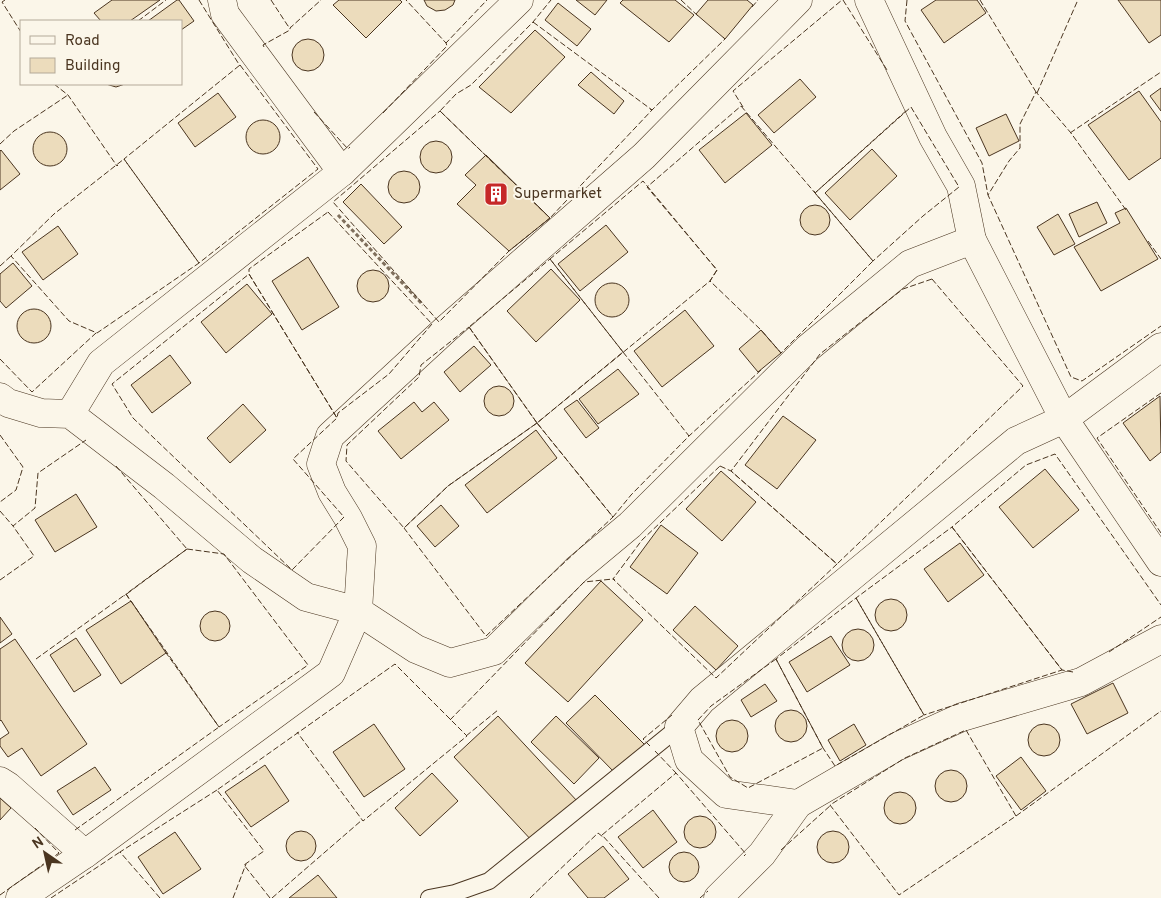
<svg xmlns="http://www.w3.org/2000/svg" width="1161" height="898" viewBox="0 0 1161 898" font-family="Overpass,sans-serif">
<style>
.building{fill:#ecdcbc;stroke:#4a3520}
.lines{fill:none;stroke-linecap:round;stroke-linejoin:round}
.lane-casing{stroke:#4a3520;stroke-width:18}
.street-casing{stroke:#4a3520;stroke-width:29}
.path{stroke:#7f6f5c;stroke-width:3;stroke-dasharray:4 2.5;stroke-linecap:butt}
.lane{stroke:#fbf6e9;stroke-width:16}
.street{stroke:#fbf6e9;stroke-width:28}
.fence{stroke:#4a3520;stroke-width:1;stroke-dasharray:6 2.5;stroke-linecap:butt}
.labels{text-anchor:middle;dominant-baseline:central;stroke-width:4;stroke-linejoin:round;paint-order:stroke}
.poi-label{font-size:15px;fill:#4a3520;stroke:#fbf6e9;text-anchor:start}
</style>
<rect width="100%" height="100%" fill="#fbf6e9"/>
<g class="building">
<path d="M112,0H160L130,21H101L94,13Z"/>
<path d="M177,0H179L194,21L181,30V21H148Z"/>
<path d="M339,0H400L402,2L366,38L333,5Z"/>
<path d="M424,0H455L453,5L445,10L436,11L427,6Z"/>
<path d="M576,0H607L595,15Z"/>
<path d="M623,0H675L694,15L669,42L620,3Z"/>
<path d="M708,0H747L753,5L725,39L696,14Z"/>
<path d="M936,0H977L986,13L944,43L921,10Z"/>
<path d="M1118,0H1161V35L1149,43Z"/>
<path d="M558,3L591,29L577,46L545,20Z"/>
<path d="M535,30L565,57L511,113L479,87Z"/>
<circle cx="308" cy="55" r="16"/>
<path d="M591,72L624,101L614,114L578,85Z"/>
<path d="M800,79L816,97L774,133L758,115Z"/>
<path d="M106,84H125L116,87Z"/>
<path d="M1161,88V111L1150,96Z"/>
<path d="M1139,91L1161,122V158L1129,180L1088,125Z"/>
<path d="M218,93L236,117L195,147L178,123Z"/>
<path d="M746,113L772,145L725,183L699,150Z"/>
<path d="M1006,114L1019,141L989,156L976,128Z"/>
<circle cx="263" cy="137" r="17"/>
<circle cx="50" cy="149" r="17"/>
<circle cx="436" cy="157" r="16"/>
<path d="M872,149L897,176L850,220L825,193Z"/>
<path d="M1,150L20,174L0,190V151Z"/>
<path d="M486,155L550,218L509,251L457,204L476,185L465,175Z"/>
<circle cx="404" cy="187" r="16"/>
<path d="M361,184L402,227L384,244L343,202Z"/>
<path d="M1097,202L1107,223L1079,237L1069,214Z"/>
<circle cx="815" cy="220" r="15"/>
<path d="M1126,208L1158,259L1101,291L1074,247L1120,223L1115,213Z"/>
<path d="M1058,214L1075,244L1054,255L1037,227Z"/>
<path d="M606,225L628,252L580,291L558,264Z"/>
<path d="M58,226L78,254L43,280L22,252Z"/>
<path d="M308,257L339,307L302,330L272,281Z"/>
<path d="M13,263L32,286L6,308L0,301V274Z"/>
<path d="M551,269L580,300L536,342L507,311Z"/>
<circle cx="373" cy="286" r="16"/>
<circle cx="612" cy="300" r="17"/>
<path d="M247,284L272,314L226,353L201,322Z"/>
<circle cx="34" cy="326" r="17"/>
<path d="M685,310L714,346L662,387L634,351Z"/>
<path d="M761,330L781,353L758,372L739,349Z"/>
<path d="M474,346L491,365L460,392L444,372Z"/>
<path d="M170,355L191,383L152,413L131,385Z"/>
<path d="M618,369L639,394L598,424L579,399Z"/>
<circle cx="499" cy="401" r="15"/>
<path d="M1160,396L1161,452L1150,461L1123,423Z"/>
<path d="M577,400L599,428L586,438L564,409Z"/>
<path d="M414,402L422,412L434,402L449,420L401,459L378,431Z"/>
<path d="M243,404L266,430L230,463L207,438Z"/>
<path d="M783,416L816,440L777,489L745,465Z"/>
<path d="M536,430L557,458L487,513L465,485Z"/>
<path d="M1045,469L1079,510L1033,548L999,507Z"/>
<path d="M721,471L756,502L722,541L686,509Z"/>
<path d="M76,494L97,527L55,552L35,520Z"/>
<path d="M441,505L459,526L435,547L417,526Z"/>
<path d="M661,525L698,553L667,594L630,567Z"/>
<path d="M960,543L984,575L948,602L924,569Z"/>
<path d="M601,581L643,620L568,702L525,663Z"/>
<circle cx="891" cy="615" r="16"/>
<path d="M131,601L166,653L121,684L86,630Z"/>
<path d="M695,606L738,646L716,670L673,630Z"/>
<circle cx="215" cy="626" r="15"/>
<path d="M0,617L12,634L0,643Z"/>
<circle cx="858" cy="645" r="16"/>
<path d="M831,636L850,665L807,692L789,662Z"/>
<path d="M76,638L101,675L74,692L50,655Z"/>
<path d="M15,639L87,744L41,776L22,748L8,757L0,746V739L9,733L1,720L0,721V649Z"/>
<path d="M1113,683L1128,713L1087,734L1071,704Z"/>
<path d="M765,684L777,701L751,717L741,700Z"/>
<path d="M595,695L645,745L616,774L566,723Z"/>
<circle cx="791" cy="726" r="16"/>
<path d="M498,716L578,802L534,843L454,757Z"/>
<path d="M556,716L599,758L574,784L531,742Z"/>
<circle cx="732" cy="736" r="16"/>
<path d="M374,724L405,769L364,797L333,752Z"/>
<path d="M854,724L866,745L840,761L828,740Z"/>
<circle cx="1044" cy="740" r="16"/>
<path d="M1021,757L1046,791L1021,810L996,776Z"/>
<path d="M265,765L289,801L251,827L225,792Z"/>
<path d="M95,767L111,790L73,815L57,791Z"/>
<circle cx="951" cy="786" r="16"/>
<path d="M432,773L458,801L420,836L395,808Z"/>
<circle cx="900" cy="808" r="16"/>
<path d="M0,798L11,808L0,820Z"/>
<path d="M653,810L677,842L643,868L618,837Z"/>
<circle cx="700" cy="832" r="16"/>
<circle cx="301" cy="846" r="15"/>
<circle cx="833" cy="847" r="16"/>
<path d="M175,832L201,869L163,894L138,857Z"/>
<path d="M603,846L629,879L604,898H588L568,874Z"/>
<circle cx="684" cy="867" r="15"/>
<path d="M318,875L337,898H289Z"/>
</g>
<g class="lines">
<g class="lane-casing">
<path id="lane" d="M429,898L455,893L489,881L679,727"/>
</g>
<g class="street-casing">
<g id="street">
<path d="M222,0L225,14L342,172"/>
<path d="M869,0L933,137L961,186L972,240L1064,419L1161,562"/>
<path d="M0,397L8,403L41,413L70,414L164,486L252,560L306,597L358,611L416,649L450,663L494,651L576,570L630,525L808,348L910,264L972,240"/>
<path d="M70,414L101,363L342,172L519,0"/>
<path d="M0,781L8,786L85,854"/>
<path d="M798,804L726,794L689,760L679,727L702,700L1016,441L1064,419L1161,347"/>
<path d="M20,898L85,854L331,673L358,611L362,546L348,518L332,492L321,464L330,436L446,329L644,156L798,0"/>
<path d="M718,898L762,854L798,804L896,747L962,717L1081,682L1161,639"/>
</g>
</g>
<path class="path" d="M338,215L423,305"/>
<use href="#lane" class="lane"/>
<use href="#street" class="street"/>
<g class="fence">
<path d="M5,0L2,2L21,32"/>
<path d="M199,0L240,66"/>
<path d="M271,0L288,26L291,27"/>
<path d="M681,0L698,16"/>
<path d="M843,0L887,70"/>
<path d="M907,0L905,21L982,163L988,195"/>
<path d="M980,0L1036,92L1035,94"/>
<path d="M752,7L758,0"/>
<path d="M138,21L166,0"/>
<path d="M533,22L652,110L550,218L440,111L456,94L471,85Z"/>
<path d="M534,23L533,22L551,0"/>
<path d="M445,42L446,43L487,0"/>
<path d="M264,47L263,45L290,30V28L321,0"/>
<path d="M240,65L318,169L199,263L124,159Z"/>
<path d="M54,84L68,95L117,166L118,165"/>
<path d="M1037,93L1077,2L1076,0"/>
<path d="M741,106L873,261L781,353L761,330L710,281L717,270L647,187Z"/>
<path d="M743,107L733,91L842,0"/>
<path d="M911,107L959,187L923,216L873,261L815,193Z"/>
<path d="M650,109L652,110L725,39L723,37"/>
<path d="M440,111L550,218L509,251L439,322L333,202Z"/>
<path d="M314,112L348,149L350,147"/>
<path d="M383,113L447,46L446,43L406,0"/>
<path d="M1070,133L1161,72"/>
<path d="M0,144L14,131L68,95"/>
<path d="M124,159L199,263L97,333L69,321L11,256L54,214Z"/>
<path d="M814,191L815,193L908,109"/>
<path d="M1126,210L1071,133L1036,92L1020,124V148L1009,161L988,195L1071,377L1082,381L1161,326"/>
<path d="M328,212L432,324L389,374L338,413L337,418L249,274V269Z"/>
<path d="M1148,241L1161,259"/>
<path d="M550,259L623,352L537,423L469,327Z"/>
<path d="M0,266L11,256"/>
<path d="M249,274L337,418L293,459L344,517L292,570L133,418L112,384Z"/>
<path d="M932,279L1023,386L837,564L731,471L820,354L903,289Z"/>
<path d="M469,327L537,423L448,486L404,528L346,461L347,445L419,377L421,365Z"/>
<path d="M623,352L689,436L631,495L613,517L537,423L710,281L717,270L643,181L550,259L623,352"/>
<path d="M0,359L32,392L96,333"/>
<path d="M1161,393L1097,438L1161,533"/>
<path d="M537,423L613,517L486,636L404,528L448,486Z"/>
<path d="M0,435L23,467L16,490L0,502"/>
<path d="M688,435L689,436L761,370"/>
<path d="M116,466L187,549L124,596"/>
<path d="M720,466L731,471L837,564L716,678L613,579L642,540Z"/>
<path d="M0,511L13,526"/>
<path d="M952,527L1062,670L924,715L856,598Z"/>
<path d="M187,549L224,554L308,665L219,727L126,594Z"/>
<path d="M0,580L34,556L13,526L35,508L38,473L86,440"/>
<path d="M856,598L924,715L835,766L823,748L776,659Z"/>
<path d="M1109,652L1161,617"/>
<path d="M36,659L126,594L131,602"/>
<path d="M776,659L823,748L748,788L730,777L698,720L711,706Z"/>
<path d="M1073,672L1062,670L952,527L1026,465L1055,454L1161,605"/>
<path d="M450,720L584,582L613,579L615,580"/>
<path d="M966,730L1016,816L899,895L830,805L905,758Z"/>
<path d="M466,736L498,710"/>
<path d="M650,746L643,739L672,715"/>
<path d="M655,751L676,773"/>
<path d="M1016,816L1161,711"/>
<path d="M75,830L219,727L164,650"/>
<path d="M781,850L831,805"/>
<path d="M0,895L59,853L35,828"/>
<path d="M51,898L120,852"/>
<path d="M160,898L120,852L217,790L218,792"/>
<path d="M233,898L246,864"/>
<path d="M270,898L244,865L264,851L217,790L395,664L467,736L363,821L297,732"/>
<path d="M272,898L362,820"/>
<path d="M530,898L598,833L603,837"/>
<path d="M659,898L602,835L676,773L746,854L744,856"/>
<path d="M700,898L708,891"/>
</g>
</g>
<defs>
<g id="building-square" transform="scale(1.25)"><rect x="-9" y="-9" width="18" height="18" rx="4" fill="#c62828" stroke="#fbf6e9"/><path d="M-4-6H4V6H1V3H-1V6H-4ZM-2.5-4.3h1.7v1.8h-1.7ZM.8-4.3h1.7v1.8H.8ZM-2.5-1h1.7V.8h-1.7ZM.8-1h1.7V.8H.8Z" fill="#fff"/></g>
</defs>
<g fill-rule="evenodd">
<use href="#building-square" x="496" y="194"/>
</g>
<g class="labels">
<g class="poi-label">
<text x="514" y="194">Supermarket</text>
</g>
</g>
<rect x="20" y="20" width="162" height="65" fill="#fbf6e9" stroke="#b4a999"/>
<rect x="30" y="36" width="25" height="8" fill="#fbf6e9" stroke="#b4a999"/>
<text x="65" y="45" font-size="15" fill="#4a3520">Road</text>
<rect x="30" y="58" width="25" height="15" fill="#ecdcbc" stroke="#b4a999"/>
<text x="65" y="70" font-size="15" fill="#4a3520">Building</text>
<g transform="translate(45 853) rotate(326)" stroke="#fbf6e9" stroke-width="4" paint-order="stroke">
<path d="M0-4L9 19L0 12L-9 19Z" fill="#4a3520"/>
<text y="-8" font-size="14" font-weight="bold" text-anchor="middle" fill="#4a3520">N</text>
</g>
</svg>
